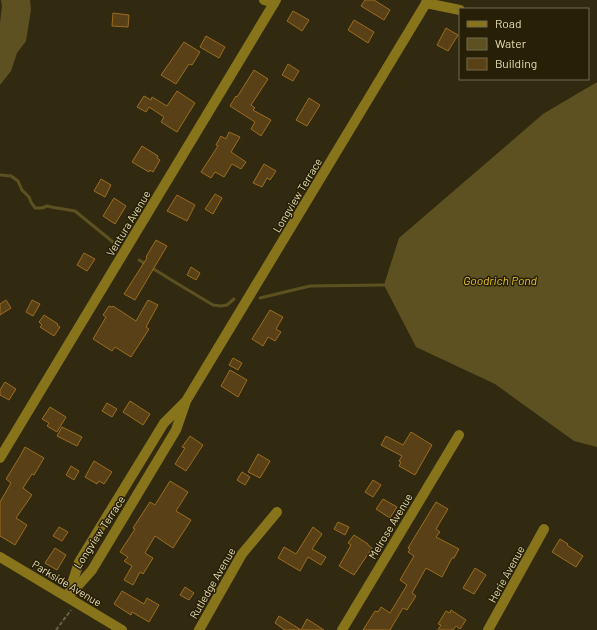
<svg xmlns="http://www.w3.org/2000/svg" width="597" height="630" viewBox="0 0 597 630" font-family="Barlow,sans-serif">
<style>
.water{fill:#5d5122}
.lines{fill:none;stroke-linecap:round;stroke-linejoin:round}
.stream{stroke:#5d5122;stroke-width:3}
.building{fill:#5a4016;stroke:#9a6d21}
.path{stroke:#686042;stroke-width:2;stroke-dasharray:4 2;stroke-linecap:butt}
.minor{stroke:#88741b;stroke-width:10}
.labels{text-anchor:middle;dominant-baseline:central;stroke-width:3;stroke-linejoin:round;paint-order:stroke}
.street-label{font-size:11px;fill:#e6dcb4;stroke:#272006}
.water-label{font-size:12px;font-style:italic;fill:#e5c42c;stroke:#272006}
</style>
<rect width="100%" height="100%" fill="#312a10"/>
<g class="water">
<path d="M1,0H30L31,10L26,41L17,53L11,71L0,85V23L2,6Z"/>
<path d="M597,82V447L574,441L495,384L416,347L384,285L399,238L543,114Z"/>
</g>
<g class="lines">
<g class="stream">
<path d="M0,175L11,176L18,181L22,190L29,197L31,202L35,208H42L47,206L51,207L75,211L113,242"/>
<path d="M139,260L178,284L213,305L221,306L227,305L234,299"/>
<path d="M260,298L310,286L384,285"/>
</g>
</g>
<g class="building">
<path d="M365,0H374L390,10L384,20L361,6Z"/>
<path d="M293,11L309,20L302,31L287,21Z"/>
<path d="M113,13L129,15L128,27L112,26Z"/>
<path d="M354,20L374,32L368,43L348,30Z"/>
<path d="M446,28L458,35L448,51L437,45Z"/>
<path d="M206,36L225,47L219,58L200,47Z"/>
<path d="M184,42L200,52L192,65L189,64L176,84L161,75Z"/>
<path d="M288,64L299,71L293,81L282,75Z"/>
<path d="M254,70L268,79L251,105L255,108L253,110L271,120L261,136L251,129L255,122L230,106L236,96L237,97Z"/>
<path d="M177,91L195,103L177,132L161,122L164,117L149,107L146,112L137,107L144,96L151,100L152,97L167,106Z"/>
<path d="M309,98L320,105L307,126L296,120Z"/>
<path d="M229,132L240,137L231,152L246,162L241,169L232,164L224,177L215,172L211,178L201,172L218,146L216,145L221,136L226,139Z"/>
<path d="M142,146L158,156L157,158L160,160L153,172L150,170L149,172L132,162Z"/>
<path d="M264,164L276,171L270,180L267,178L262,187L253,183Z"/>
<path d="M101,179L111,185L105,197L94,191Z"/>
<path d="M215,194L222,198L213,214L205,209Z"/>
<path d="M177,195L195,205L187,221L167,211Z"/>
<path d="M114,198L126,206L115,224L103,216Z"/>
<path d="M156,240L167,246L135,300L124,294L147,258L146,257Z"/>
<path d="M84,253L95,259L87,271L77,265Z"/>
<path d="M191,267L200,273L196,280L187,275Z"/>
<path d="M6,300L11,308L0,315V304Z"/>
<path d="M32,300L40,304L33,316L26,312Z"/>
<path d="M148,300L158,305L146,327L149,329L131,357L115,347L112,351L93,339L106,317L103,315L109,306L112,307L113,306L136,321Z"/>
<path d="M270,310L283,317L276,329L281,332L275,341L268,337L263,346L252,339Z"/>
<path d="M44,315L58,324L57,325L60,327L54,336L40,327L42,325L39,322Z"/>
<path d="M233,358L242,363L238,370L229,365Z"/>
<path d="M230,370L247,380L238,397L221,386Z"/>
<path d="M5,382L16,389L9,400L0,395V390Z"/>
<path d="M130,401L150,414L143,425L123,412Z"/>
<path d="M107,403L117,409L112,417L102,411Z"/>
<path d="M50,407L66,417L57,432L47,426L49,423L42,419Z"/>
<path d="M62,427L82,437L77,446L57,436Z"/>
<path d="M411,432L432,445L415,475L399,466L401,462L399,461L402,456L381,445L386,436L403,445Z"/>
<path d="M190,436L203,445L186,471L175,464L185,448L182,447Z"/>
<path d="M25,447L44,458L34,475L32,474L23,488L32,495L16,518L27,525L15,545L0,536V502L11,483L6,479L19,458Z"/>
<path d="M258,454L270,461L260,478L248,472Z"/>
<path d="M94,461L112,472L104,484L99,481L97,484L85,477Z"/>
<path d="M71,466L79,471L74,480L66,475Z"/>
<path d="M242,472L250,477L245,485L237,480Z"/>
<path d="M373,480L381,485L373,497L365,492Z"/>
<path d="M170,481L188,492L176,511L191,520L173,548L155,536L145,553L153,558L143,574L140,572L133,585L124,580L132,566L124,561L128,557L120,552L135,529L133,528L150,502L155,505Z"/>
<path d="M383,499L397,507L390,518L376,509Z"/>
<path d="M436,502L448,509L436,529L440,532L436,537L459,549L454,558H452L442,577L426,568L412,593L416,596L407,610L403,608L390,630H363L375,611L378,612L381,607L390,613L407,585L400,580L414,556L408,552L410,549L408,548Z"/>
<path d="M338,522L349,527L345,535L334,529Z"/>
<path d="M59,527L68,532L62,541L53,536Z"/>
<path d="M313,527L322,534L312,549L326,557L321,565L308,557L300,571L278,558L284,547L296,554Z"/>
<path d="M354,535L368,544V545L372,548L354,575L339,566L351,545L348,543Z"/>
<path d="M560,539L568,544L567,545L583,556L576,567L552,552Z"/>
<path d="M55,548L66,555L57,570L45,563Z"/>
<path d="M475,568L486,575L474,594L463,588Z"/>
<path d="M185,587L194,593L189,600L180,595Z"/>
<path d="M122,591L144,604L147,598L159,605L149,622L132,612L131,615L114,604Z"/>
<path d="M451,610L466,620L460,629L456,626L453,630H438L441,625L438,624L446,611L450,613Z"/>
<path d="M279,616L301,630L307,619L324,630H285L275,623Z"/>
</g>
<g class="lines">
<path class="path" d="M56,630L71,610"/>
<g class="minor">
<path d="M264,0L274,3"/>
<path d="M426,3L460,10"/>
<path d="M0,458L276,0"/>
<path d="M0,557L122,630"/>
<path d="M69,593L79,562L164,423L184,403"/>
<path d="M68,597L92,570L176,430L186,401L428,0"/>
<path d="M199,630L242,554L277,512"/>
<path d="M342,630L459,435"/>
<path d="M488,630L544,529"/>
</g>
</g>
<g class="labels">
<g class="street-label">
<text transform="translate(297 195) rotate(-59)">Longview Terrace</text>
<text transform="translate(128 223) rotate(-59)">Ventura Avenue</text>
<text transform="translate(390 526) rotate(-59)">Melrose Avenue</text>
<text transform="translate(99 532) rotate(-57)">Longview Terrace</text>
<text transform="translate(506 574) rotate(-61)">Herie Avenue</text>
<text transform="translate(67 583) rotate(31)">Parkside Avenue</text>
<text transform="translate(212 583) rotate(-60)">Rutledge Avenue</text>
</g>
<g class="water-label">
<text x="500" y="280">Goodrich Pond</text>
</g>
</g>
<rect x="459" y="8" width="130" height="72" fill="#272006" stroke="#736b4c"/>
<rect x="467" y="21" width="20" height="6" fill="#88741b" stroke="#736b4c"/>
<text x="495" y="28" font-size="12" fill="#e6dcb4">Road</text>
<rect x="467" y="38" width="20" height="12" fill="#5d5122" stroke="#736b4c"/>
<text x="495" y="48" font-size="12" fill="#e6dcb4">Water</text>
<rect x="467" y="58" width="20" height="12" fill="#5a4016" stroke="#736b4c"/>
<text x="495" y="68" font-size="12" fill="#e6dcb4">Building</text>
</svg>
